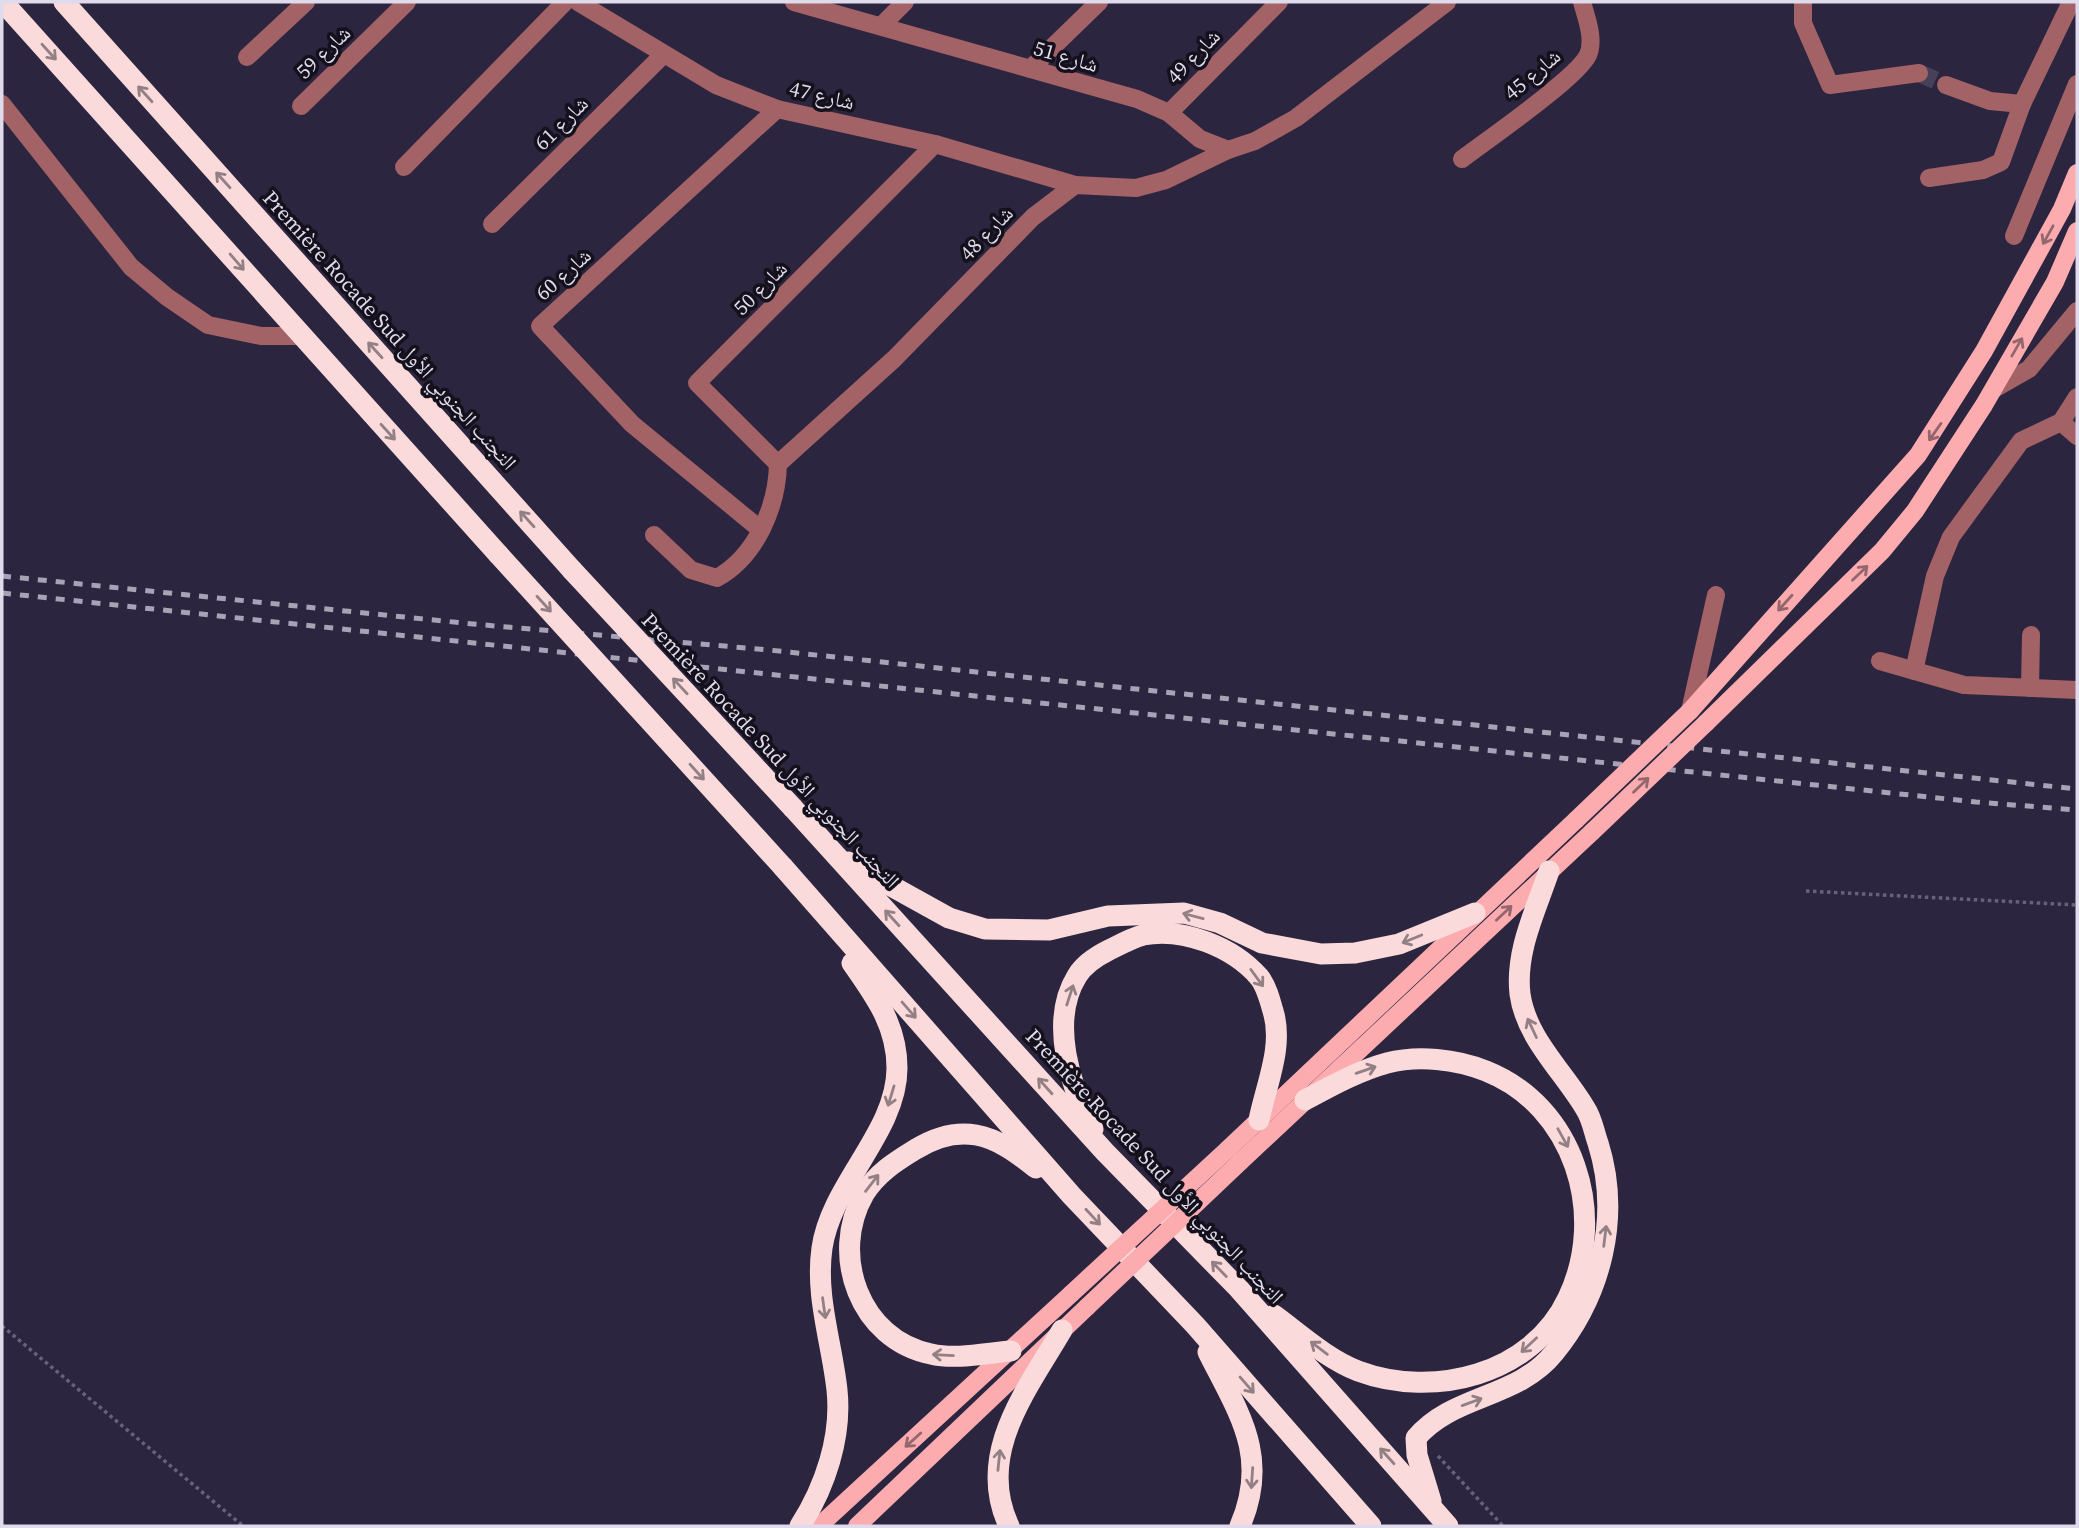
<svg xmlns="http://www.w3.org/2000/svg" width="2079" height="1528" viewBox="0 0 2079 1528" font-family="'Source Serif 4','Noto Naskh Arabic',serif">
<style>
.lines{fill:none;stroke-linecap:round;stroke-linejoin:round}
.minor-tunnel{stroke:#474059;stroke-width:18;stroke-dasharray:18 9;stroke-linecap:butt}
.path{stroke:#686279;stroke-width:3.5;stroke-dasharray:3.5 3.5;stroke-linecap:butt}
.minor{stroke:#a26266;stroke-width:18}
.major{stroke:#fcacaf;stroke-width:18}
.highway{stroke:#fbdadb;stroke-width:21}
.rail{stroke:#a7a2b6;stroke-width:5;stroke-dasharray:9 9;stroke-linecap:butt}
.major-bridge{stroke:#fcacaf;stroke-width:18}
.highway-bridge{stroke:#fbdadb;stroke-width:21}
.oneway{stroke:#938085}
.oneway2{stroke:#94666d}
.labels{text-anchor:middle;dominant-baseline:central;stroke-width:7;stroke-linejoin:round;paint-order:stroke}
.street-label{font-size:21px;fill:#dfdbec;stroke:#14111c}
</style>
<rect width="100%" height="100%" fill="#2c253f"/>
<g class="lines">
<path class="minor-tunnel" d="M1919,73L1946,85"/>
<g class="path">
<path d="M1806,891L2077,905"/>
<path d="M2,1326L243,1526"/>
<path d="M1438,1456L1503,1526"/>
</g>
<g class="minor">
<path d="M578,2L716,85L777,109L935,144L1075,185"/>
<path d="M794,2L1137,99L1169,113L1200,139L1228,150"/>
<path d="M1803,2V23L1830,85L1919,73"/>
<path d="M881,26L905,2"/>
<path d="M247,57L306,2"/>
<path d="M1030,69L1099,2"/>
<path d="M1946,85L1990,101L2022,104"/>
<path d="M2,104L131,267L167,297L208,325L261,336H301"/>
<path d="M301,106L407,2"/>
<path d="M1169,113L1279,2"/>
<path d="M1462,159C1487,140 1577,78 1588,55C1595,39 1586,17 1582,2"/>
<path d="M404,167L565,2"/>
<path d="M1929,178L1983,170L2001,162L2022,104L2071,2"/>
<path d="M492,224L663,55"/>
<path d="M2014,236L2077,84"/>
<path d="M1994,389L2029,369L2077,311"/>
<path d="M2061,422L2077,436"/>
<path d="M778,464L697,383L935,144"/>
<path d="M761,530L632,424L540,326L777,109"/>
<path d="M654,535L691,570L717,578C756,556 777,507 778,464L894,359L1033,217L1075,185L1136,188L1166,180L1228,150L1255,141L1296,118L1447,2"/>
<path d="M1880,661L1964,685L2077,690"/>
<path d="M1914,671L1935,576L1951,537L2021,441L2061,422L2077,397"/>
<path d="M2030,688L2031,635"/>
<path d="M1690,711L1716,595"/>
</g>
<g class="major">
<path d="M1690,711L1918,455L1984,351L2062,209L2077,173"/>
<path d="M1706,723L1882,551L1915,511L1984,405L2055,282L2077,231"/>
<path d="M1228,1149L1576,820"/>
<path d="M1240,1162L1592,832"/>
<path d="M819,1526L1071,1294"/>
<path d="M857,1526L1087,1307"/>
</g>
<g class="highway">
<path d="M3,2L498,554"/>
<path d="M64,2L572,570"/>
<path d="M793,808L1105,1152L1239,1289L1448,1526"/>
<path d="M848,862L949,918L985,929L1049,930L1108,916L1184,913L1220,923L1262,943L1321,954L1355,953L1399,944L1475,913"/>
<path d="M783,867L1072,1196L1195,1325L1371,1526"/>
<path d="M1093,1129C1070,1087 1049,1021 1077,976C1084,964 1097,956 1109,950C1119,945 1132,938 1143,935C1183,927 1233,947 1259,977C1266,985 1270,1000 1273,1011C1284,1046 1266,1085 1259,1120"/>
<path d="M1274,1315C1300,1334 1327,1359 1358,1371C1433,1399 1532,1375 1568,1298C1608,1214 1574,1106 1486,1071C1456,1059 1418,1055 1387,1063C1358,1071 1331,1086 1305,1100"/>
<path d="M1011,1351C986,1353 956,1360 931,1354C860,1340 829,1255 864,1194C877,1173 895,1162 916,1149C934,1138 954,1131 976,1135C999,1139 1018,1154 1036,1168"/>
<path d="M1208,1352C1239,1414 1270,1456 1240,1526"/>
<path d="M1431,1501L1417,1455L1416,1438C1453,1394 1517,1399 1554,1353C1602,1294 1621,1216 1598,1143C1594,1132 1592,1118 1585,1108C1563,1071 1526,1038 1520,994C1515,951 1536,910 1549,871"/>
<path d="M800,1526C825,1487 842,1437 837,1390C832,1343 815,1296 822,1248C831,1184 897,1132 897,1068C897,1025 875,996 852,963"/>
<path d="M1009,1526C975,1454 1027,1390 1062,1330"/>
</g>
<g class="rail">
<path d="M2,576L473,624L769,650L2077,789"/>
<path d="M2,593L1976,802L2077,810"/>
</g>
<g class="major-bridge">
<path d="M1576,820L1690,711"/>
<path d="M1592,832L1706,723"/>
<path d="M1071,1294L1228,1149"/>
<path d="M1087,1307L1240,1162"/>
</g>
<g class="highway-bridge">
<path d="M498,554L783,867"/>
<path d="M572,570L793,808"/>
</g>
</g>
<defs><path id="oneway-shaft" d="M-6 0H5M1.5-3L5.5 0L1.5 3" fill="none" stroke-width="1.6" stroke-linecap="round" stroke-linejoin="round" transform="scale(1.75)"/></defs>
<g class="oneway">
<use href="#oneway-shaft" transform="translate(49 52) rotate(48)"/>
<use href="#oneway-shaft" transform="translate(145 94) rotate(-132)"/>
<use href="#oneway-shaft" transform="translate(223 180) rotate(-132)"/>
<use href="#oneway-shaft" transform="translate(237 262) rotate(49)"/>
<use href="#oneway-shaft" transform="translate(375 350) rotate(-132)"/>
<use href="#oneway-shaft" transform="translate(388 432) rotate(48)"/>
<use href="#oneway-shaft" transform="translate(527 519) rotate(-132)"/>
<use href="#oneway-shaft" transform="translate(544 604) rotate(48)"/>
<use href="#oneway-shaft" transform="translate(680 686) rotate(-133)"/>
<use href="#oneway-shaft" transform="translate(697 772) rotate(48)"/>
<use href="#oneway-shaft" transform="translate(1193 916) rotate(-165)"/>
<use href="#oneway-shaft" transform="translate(892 918) rotate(-132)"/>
<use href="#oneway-shaft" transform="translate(1412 939) rotate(158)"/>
<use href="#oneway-shaft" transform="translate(1257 978) rotate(54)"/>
<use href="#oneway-shaft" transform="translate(1070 995) rotate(-72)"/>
<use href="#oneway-shaft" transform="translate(909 1010) rotate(49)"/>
<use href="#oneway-shaft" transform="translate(1532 1028) rotate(-115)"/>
<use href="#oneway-shaft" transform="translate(1366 1070) rotate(-19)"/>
<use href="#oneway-shaft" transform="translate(1045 1086) rotate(-132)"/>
<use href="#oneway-shaft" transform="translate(891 1096) rotate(107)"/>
<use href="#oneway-shaft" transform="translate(1563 1138) rotate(61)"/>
<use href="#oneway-shaft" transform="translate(872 1183) rotate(-52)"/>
<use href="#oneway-shaft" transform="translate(1093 1217) rotate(47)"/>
<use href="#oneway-shaft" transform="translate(1605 1236) rotate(-83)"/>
<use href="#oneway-shaft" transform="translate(1219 1269) rotate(-134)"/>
<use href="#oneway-shaft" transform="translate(824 1308) rotate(82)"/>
<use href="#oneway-shaft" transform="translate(1529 1345) rotate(137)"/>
<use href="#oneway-shaft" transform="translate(1319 1348) rotate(-143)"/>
<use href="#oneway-shaft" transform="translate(943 1355) rotate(-177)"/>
<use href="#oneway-shaft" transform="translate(1247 1385) rotate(49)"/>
<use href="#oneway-shaft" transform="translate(1472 1402) rotate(-20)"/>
<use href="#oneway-shaft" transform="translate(1387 1456) rotate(-132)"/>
<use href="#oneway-shaft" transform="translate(999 1460) rotate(-84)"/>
<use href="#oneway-shaft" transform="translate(1252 1478) rotate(94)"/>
</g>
<g class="oneway2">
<use href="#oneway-shaft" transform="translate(2048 235) rotate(119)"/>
<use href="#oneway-shaft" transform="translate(2017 347) rotate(-60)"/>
<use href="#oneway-shaft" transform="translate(1935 432) rotate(125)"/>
<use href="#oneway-shaft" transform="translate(1860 573) rotate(-44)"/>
<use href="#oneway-shaft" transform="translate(1785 603) rotate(132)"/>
<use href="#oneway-shaft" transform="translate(1641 785) rotate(-44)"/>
<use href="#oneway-shaft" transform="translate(1504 913) rotate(-43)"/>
<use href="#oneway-shaft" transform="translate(913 1440) rotate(138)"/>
</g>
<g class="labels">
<g class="street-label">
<text transform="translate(323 52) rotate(-44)">شارع 59</text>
<text transform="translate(1066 56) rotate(16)">شارع 51</text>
<text transform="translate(1193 56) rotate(-46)">شارع 49</text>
<text transform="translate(1532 74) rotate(-40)">شارع 45</text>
<text transform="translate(822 95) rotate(13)">شارع 47</text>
<text transform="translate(561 123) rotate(-45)">شارع 61</text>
<text transform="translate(986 233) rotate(-46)">شارع 48</text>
<text transform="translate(563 274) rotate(-42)">شارع 60</text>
<text transform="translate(760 288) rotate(-45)">شارع 50</text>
<text transform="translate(390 330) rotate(48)">Première Rocade Sud التجنب الجنوبي الأول</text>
<text transform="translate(771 750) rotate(47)">Première Rocade Sud التجنب الجنوبي الأول</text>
<text transform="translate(1155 1166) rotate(47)">Première Rocade Sud التجنب الجنوبي الأول</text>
</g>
</g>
<rect width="2079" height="1528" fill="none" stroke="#dfdbec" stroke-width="7"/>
</svg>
